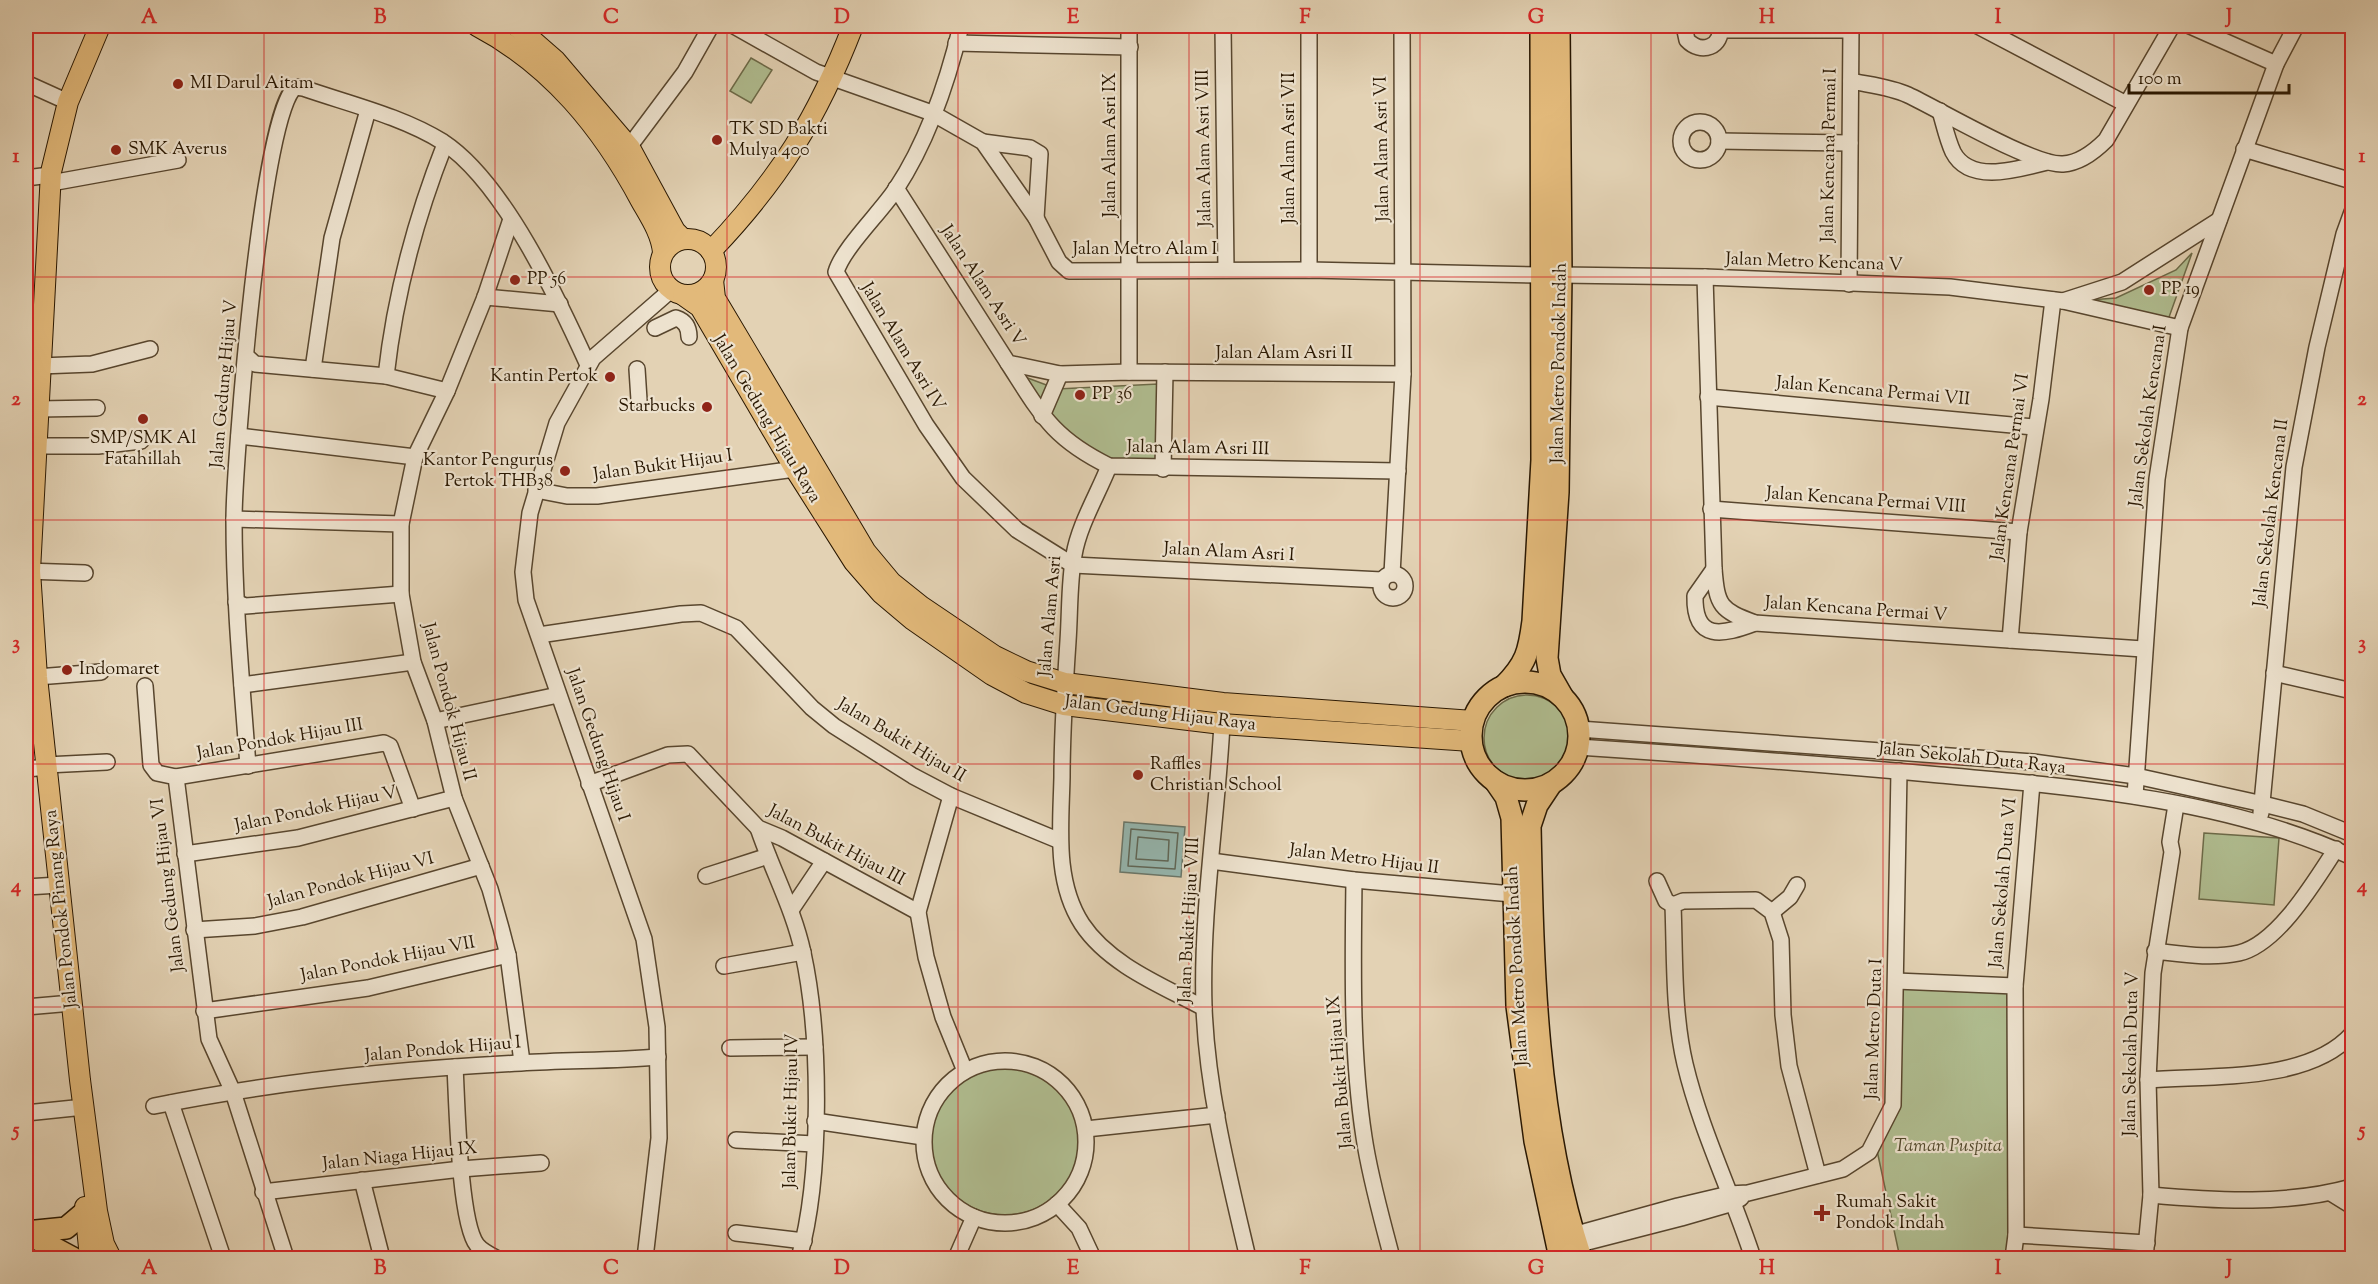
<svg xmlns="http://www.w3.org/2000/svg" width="2378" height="1284" viewBox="0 0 2378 1284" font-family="'Sorts Mill Goudy',serif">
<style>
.green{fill:#b0bd90;stroke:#6c6a48;stroke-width:1.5}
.water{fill:#95b7b0;stroke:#6a776a;stroke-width:1.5}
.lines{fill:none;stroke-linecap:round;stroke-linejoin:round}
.shore{stroke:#5f6758;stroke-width:1.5}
.minor-casing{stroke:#58462e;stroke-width:18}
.major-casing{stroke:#291701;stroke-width:22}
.highway-casing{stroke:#291701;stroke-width:24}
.minor{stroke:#ede2ce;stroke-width:15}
.major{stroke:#e2b97a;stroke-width:20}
.highway{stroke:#e2b97a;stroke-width:21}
.grid{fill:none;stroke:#d62828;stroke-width:1.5;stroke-opacity:0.55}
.poi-dot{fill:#8f2418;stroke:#ede2ce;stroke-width:2}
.labels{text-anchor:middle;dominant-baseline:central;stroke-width:4.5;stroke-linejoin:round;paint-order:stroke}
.poi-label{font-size:18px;fill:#291701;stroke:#ede2ce;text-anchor:start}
.street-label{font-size:18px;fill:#291701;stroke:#ede2ce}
.park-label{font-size:18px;font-style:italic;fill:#52492c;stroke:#ede2ce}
.neatline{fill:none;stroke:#d62828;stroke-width:2}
.grid-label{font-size:20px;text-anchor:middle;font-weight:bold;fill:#d62828}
</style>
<rect width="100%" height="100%" fill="#e3d2b4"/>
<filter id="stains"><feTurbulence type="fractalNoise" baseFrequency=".00333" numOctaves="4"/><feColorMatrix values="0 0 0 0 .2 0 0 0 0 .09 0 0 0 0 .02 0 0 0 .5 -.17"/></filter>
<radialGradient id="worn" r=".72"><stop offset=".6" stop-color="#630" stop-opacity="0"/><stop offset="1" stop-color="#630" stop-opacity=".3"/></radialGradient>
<g class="green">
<path d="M751,58L772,70L751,103L730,91Z"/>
<path d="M2192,253L2168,320L2076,301L2116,298L2176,270Z"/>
<path d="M1025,377L1057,389L1158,384L1157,465L1110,459L1079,442L1053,423Z"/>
<circle cx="1527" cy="738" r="43"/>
<path d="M2204,833L2279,838L2274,905L2199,899Z"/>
<path d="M1894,979L2017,984L2012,1258H1900L1875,1141L1890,1110Z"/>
<circle cx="1005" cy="1141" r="74"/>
</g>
<path class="water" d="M1124,822L1185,827L1181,877L1120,872Z"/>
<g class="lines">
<g class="shore">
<path d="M1131,829L1178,833L1175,869L1128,866Z"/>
<path d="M1138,837L1169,840L1168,861L1136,859Z"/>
</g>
<g class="minor-casing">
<g id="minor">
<path d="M734,26L816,72L932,113L983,142L1036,218L1059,262L1069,271L1309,270L1541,275"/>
<path d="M961,26C948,80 927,142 896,189C881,212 843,248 836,272L926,425L963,478L1017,530L1073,565L1382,580"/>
<path d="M1223,26L1226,270"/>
<path d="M1684,26L1687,40C1701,55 1723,47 1720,26"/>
<path d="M1978,26L2126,104"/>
<path d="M2190,26L2276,64"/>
<path d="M1721,30H1851"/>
<path d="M956,43L1130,47"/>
<path d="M1851,81C1870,85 1891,87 1908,95C1940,110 2034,166 2063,164C2080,163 2094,152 2106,140L2172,26"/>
<path d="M26,83L68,102"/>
<path d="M1940,111C1944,124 1947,139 1953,152C1970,185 2019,169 2047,162"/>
<circle cx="1700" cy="141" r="19"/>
<path d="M1719,141L1850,143"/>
<path d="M983,142L1030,148L1040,154L1036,218"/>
<path d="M2244,149L2352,181"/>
<path d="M623,155L685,72L711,26"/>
<path d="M26,178L42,176"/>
<path d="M51,183L178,160"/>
<path d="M896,188L1008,363L1060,374L1129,372L1403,374"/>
<path d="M511,219L485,297L447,391L415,457L401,524V594L413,662L435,721L454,798L490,889L501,928L508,955L522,1062"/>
<path d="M1309,270V26"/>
<path d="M1561,275L1705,277L1950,287L2063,301L2180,328"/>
<path d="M1705,277L1714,569C1717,606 1720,610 1755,623L2143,649"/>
<path d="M1849,284L1851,26"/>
<path d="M485,297L560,304"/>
<path d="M2063,301L2122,282L2219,220"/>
<path d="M655,328L676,318C685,321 689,327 689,337"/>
<path d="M26,346L41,345"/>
<path d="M246,356L255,364L386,376L447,391"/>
<path d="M1008,363C1041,414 1052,438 1109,466L1398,471"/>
<path d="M40,366L92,364L150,349"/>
<path d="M313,369L332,238L368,110"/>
<path d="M637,369L639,400"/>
<path d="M1129,372V26"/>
<path d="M386,376C395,295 415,220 445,144"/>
<path d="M1708,397L2034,427"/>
<path d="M38,409L97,408"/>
<path d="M1042,416L1060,374"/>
<path d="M239,436L415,457"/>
<path d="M36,446H98L141,441"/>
<path d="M1109,466C1098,494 1079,525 1074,555C1069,582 1070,613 1068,641C1065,686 1062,732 1062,777C1061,826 1054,881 1082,924C1109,965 1163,986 1204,1008"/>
<path d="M1163,469L1165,372"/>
<path d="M536,490L567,496H597L795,469"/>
<path d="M1711,509L2019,532"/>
<path d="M234,519L401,524"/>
<path d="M1714,569L1695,596C1694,642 1723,635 1755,623"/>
<path d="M26,571L85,573"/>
<circle cx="1393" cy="586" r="12"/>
<path d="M1392,574L1403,374L1402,26"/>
<path d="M236,602L245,606L401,594"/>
<path d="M539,635L681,614L701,613L736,628L812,708L834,726L913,776L951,796L1060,841"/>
<path d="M2010,640L2019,532L2041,399L2053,300"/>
<path d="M2274,673L2352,691"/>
<path d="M37,677L101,672"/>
<path d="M242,685L413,662"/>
<path d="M145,686L151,765L157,773L176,777L209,1039L233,1092L286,1258"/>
<path d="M435,721L558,695"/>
<path d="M1222,724C1217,818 1201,912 1204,1007C1207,1091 1229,1177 1248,1258"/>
<path d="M1579,729L2033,762L2136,776L2263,804L2303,814L2352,834"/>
<path d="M1578,747C1699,755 1820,764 1940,775C2077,787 2226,799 2352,857"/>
<path d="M46,765L107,762"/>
<path d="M248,766C242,684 234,602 234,520C234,466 262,104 296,87L303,88C349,104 401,116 443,142C504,182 558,299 588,365"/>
<path d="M26,769L37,768"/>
<path d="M176,777L384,743L390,746L413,809"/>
<path d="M589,784L668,755L688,754L758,828L782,838L918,912"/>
<path d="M951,796L918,912L926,957L943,1017L965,1071"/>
<path d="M2135,796L2157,479L2180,328L2276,64L2296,26"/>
<path d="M2261,813L2294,467L2317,347L2344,234L2352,212"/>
<path d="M758,828C772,870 794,910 803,953C821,1036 822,1177 799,1258"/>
<path d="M185,854L298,838L454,798"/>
<path d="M1211,861L1354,880L1512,894"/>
<path d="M706,876L768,856"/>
<path d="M1354,880C1353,966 1351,1052 1364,1137C1370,1178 1382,1219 1392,1258"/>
<path d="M1657,881L1666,901L1673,905"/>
<path d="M26,887L59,885"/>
<path d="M791,910L824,861"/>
<path d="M1772,912L1790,897L1797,885"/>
<path d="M194,930L255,926L302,917L481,866"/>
<path d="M2155,951C2182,954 2211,959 2239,953C2278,944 2315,881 2336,849"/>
<path d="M724,966L803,952"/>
<path d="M1896,981L2015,986"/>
<path d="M26,1007L72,1003"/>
<path d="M204,1011L368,988L508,955"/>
<path d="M730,1048L815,1047"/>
<circle cx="1005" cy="1142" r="81"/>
<path d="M455,1067C457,1101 459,1222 477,1245C482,1251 490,1255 496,1258"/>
<path d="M2148,1080C2210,1075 2308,1083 2352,1034"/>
<path d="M171,1103L223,1258"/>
<path d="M154,1106C274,1082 399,1069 521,1063C567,1060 613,1061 658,1057"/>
<path d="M26,1113L84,1107"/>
<path d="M815,1121L923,1137"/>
<path d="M1086,1129L1217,1115"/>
<path d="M736,1140L814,1144"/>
<path d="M362,1180L382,1258"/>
<path d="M263,1192L461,1169L541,1163"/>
<path d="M2331,1193L2352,1206"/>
<path d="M2151,1195C2217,1201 2288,1205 2352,1187"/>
<path d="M1057,1204L1079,1228L1093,1258"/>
<path d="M736,1233L804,1241"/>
<path d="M2016,1235L2147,1243"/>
<path d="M1566,1237L1678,1206L1729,1194L1748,1193L1843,1169L1869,1152L1893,1105L1899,771"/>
<path d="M1568,1247L1681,1218L1733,1203L1741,1198"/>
<path d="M645,1258L659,1138L657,1027L644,939L526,600L523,572L530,513L557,423L593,358L671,290"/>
<path d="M956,1258L974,1217"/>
<path d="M1753,1258C1732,1193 1701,1131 1685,1064C1673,1013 1675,957 1673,905L1683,901L1756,900L1772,912L1781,940L1783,1015L1789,1066L1818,1175"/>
<path d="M2013,1258L2016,1235L2015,986L2032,783"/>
<path d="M2145,1258L2151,1195L2148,1080L2153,973L2172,852L2170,842L2176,805"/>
</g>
</g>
<g class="major-casing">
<g id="major">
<path d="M100,26L68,102L51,172L30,571L37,677L80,1080L97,1211L104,1244L111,1258"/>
<path d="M477,26C551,65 602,128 641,201C650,217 661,233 663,252"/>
<path d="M516,26L555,60L630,148L675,231L683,239"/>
<circle cx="688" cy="267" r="28"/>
<path d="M711,251C779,180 818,117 853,26"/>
<path d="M713,280L715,298L866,552L891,582L921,606L995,656L1026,671L1065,683L1223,703L1473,721"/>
<path d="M683,295L700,307L795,469L854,562L881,593L913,620L992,675L1026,693L1064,705L1222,724L1471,741"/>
<path d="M85,1207L90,1258"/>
</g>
</g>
<g class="highway-casing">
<g id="highway">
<path d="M1559,26L1561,275L1558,492L1547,658L1550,675L1562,696"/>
<circle cx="1525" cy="736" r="54"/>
<path d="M1504,686C1526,664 1529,652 1533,621L1542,460L1541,26"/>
<path d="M1495,781L1506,797L1512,818L1517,1006L1535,1141L1560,1258"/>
<path d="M1551,784L1537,805L1530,826C1533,970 1536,1120 1581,1258"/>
<path d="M26,1232L66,1228L85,1212"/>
<path d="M26,1233L73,1258"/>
</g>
</g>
<use href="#minor" class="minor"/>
<use href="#major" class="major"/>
<use href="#highway" class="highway"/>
</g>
<path class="grid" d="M264,26V1258M495,26V1258M727,26V1258M958,26V1258M1189,26V1258M1420,26V1258M1651,26V1258M1883,26V1258M2114,26V1258M26,277H2352M26,520H2352M26,764H2352M26,1007H2352"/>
<g class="poi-dot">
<circle cx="178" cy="84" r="6"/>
<circle cx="717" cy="140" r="6"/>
<circle cx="116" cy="150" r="6"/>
<circle cx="515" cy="280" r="6"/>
<circle cx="2149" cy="290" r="6"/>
<circle cx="610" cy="377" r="6"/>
<circle cx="1080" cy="395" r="6"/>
<circle cx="707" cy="407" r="6"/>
<circle cx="143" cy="419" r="6"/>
<circle cx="565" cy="471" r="6"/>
<circle cx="67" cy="670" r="6"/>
<circle cx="1138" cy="775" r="6"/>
<path d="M1819 1204h6v6h6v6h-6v6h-6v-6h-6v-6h6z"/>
</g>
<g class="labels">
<g class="poi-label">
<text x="190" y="84">MI Darul Aitam</text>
<text x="729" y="130">TK SD Bakti<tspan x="729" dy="21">Mulya 400</tspan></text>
<text x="128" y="150">SMK Averus</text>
<text x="527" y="280">PP 56</text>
<text x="2161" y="290">PP 19</text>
<text x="598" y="377" text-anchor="end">Kantin Pertok</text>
<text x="1092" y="395">PP 36</text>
<text x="695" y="407" text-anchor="end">Starbucks</text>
<text x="143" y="439" text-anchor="middle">SMP/SMK Al<tspan x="143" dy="21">Fatahillah</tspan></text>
<text x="553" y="461" text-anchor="end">Kantor Pengurus<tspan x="553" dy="21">Pertok THB38</tspan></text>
<text x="79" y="670">Indomaret</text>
<text x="1150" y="765">Raffles<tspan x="1150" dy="21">Christian School</tspan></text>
<text x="1836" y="1203">Rumah Sakit<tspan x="1836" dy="21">Pondok Indah</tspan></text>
</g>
<g class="street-label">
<text transform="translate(1111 145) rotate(-90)">Jalan Alam Asri IX</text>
<text transform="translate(1205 148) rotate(-91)">Jalan Alam Asri VIII</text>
<text transform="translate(1290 148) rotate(-90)">Jalan Alam Asri VII</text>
<text transform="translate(1383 149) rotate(-91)">Jalan Alam Asri VI</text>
<text transform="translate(1830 155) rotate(-89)">Jalan Kencana Permai I</text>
<text x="1145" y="250">Jalan Metro Alam I</text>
<text transform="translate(1814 263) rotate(2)">Jalan Metro Kencana V</text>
<text transform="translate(982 286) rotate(57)">Jalan Alam Asri V</text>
<text transform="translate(902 347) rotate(59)">Jalan Alam Asri IV</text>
<text x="1284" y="354">Jalan Alam Asri II</text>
<text transform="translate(1560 363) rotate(-89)">Jalan Metro Pondok Indah</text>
<text transform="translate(225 384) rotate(-85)">Jalan Gedung Hijau V</text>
<text transform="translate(1873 392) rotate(5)">Jalan Kencana Permai VII</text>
<text transform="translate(2149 416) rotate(-82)">Jalan Sekolah Kencana I</text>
<text transform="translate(766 419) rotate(59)">Jalan Gedung Hijau Raya</text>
<text transform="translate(1198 449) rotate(1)">Jalan Alam Asri III</text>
<text transform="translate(663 466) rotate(-8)">Jalan Bukit Hijau I</text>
<text transform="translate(2011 467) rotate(-82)">Jalan Kencana Permai VI</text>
<text transform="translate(1866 501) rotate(4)">Jalan Kencana Permai VIII</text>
<text transform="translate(2272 513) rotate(-83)">Jalan Sekolah Kencana II</text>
<text transform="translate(1229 553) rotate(3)">Jalan Alam Asri I</text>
<text transform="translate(1856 610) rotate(4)">Jalan Kencana Permai V</text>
<text transform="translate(1051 616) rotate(-85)">Jalan Alam Asri</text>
<text transform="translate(448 702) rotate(75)">Jalan Pondok Hijau II</text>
<text transform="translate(1160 714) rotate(7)">Jalan Gedung Hijau Raya</text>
<text transform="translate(280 740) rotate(-10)">Jalan Pondok Hijau III</text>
<text transform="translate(901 741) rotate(31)">Jalan Bukit Hijau II</text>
<text transform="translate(597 745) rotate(71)">Jalan Gedung Hijau I</text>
<text transform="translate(1972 759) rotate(6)">Jalan Sekolah Duta Raya</text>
<text transform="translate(316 810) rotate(-12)">Jalan Pondok Hijau V</text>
<text transform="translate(836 846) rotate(28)">Jalan Bukit Hijau III</text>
<text transform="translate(1364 860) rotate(7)">Jalan Metro Hijau II</text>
<text transform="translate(351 881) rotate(-15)">Jalan Pondok Hijau VI</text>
<text transform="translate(2004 883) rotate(-85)">Jalan Sekolah Duta VI</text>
<text transform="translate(169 885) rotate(-97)">Jalan Gedung Hijau VI</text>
<text transform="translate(62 909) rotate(-96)">Jalan Pondok Pinang Raya</text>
<text transform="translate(1190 920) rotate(-87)">Jalan Bukit Hijau VIII</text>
<text transform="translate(388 960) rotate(-11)">Jalan Pondok Hijau VII</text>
<text transform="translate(1518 966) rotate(-93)">Jalan Metro Pondok Indah</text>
<text transform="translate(1875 1029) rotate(-88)">Jalan Metro Duta I</text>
<text transform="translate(443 1050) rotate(-5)">Jalan Pondok Hijau I</text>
<text transform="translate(2132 1054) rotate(-89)">Jalan Sekolah Duta V</text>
<text transform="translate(1341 1072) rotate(-95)">Jalan Bukit Hijau IX</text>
<text transform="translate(792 1111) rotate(-89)">Jalan Bukit Hijau IV</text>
<text transform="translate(400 1157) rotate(-6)">Jalan Niaga Hijau IX</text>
</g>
<g class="park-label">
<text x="1948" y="1147">Taman Puspita</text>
</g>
</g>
<rect width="2378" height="1284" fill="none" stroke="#e3d2b4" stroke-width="66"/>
<path d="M2129 84v9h160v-9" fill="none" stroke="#291701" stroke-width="3"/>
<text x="2138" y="84" font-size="18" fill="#291701" stroke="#ede2ce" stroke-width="4.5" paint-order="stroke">100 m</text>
<rect x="33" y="33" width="2312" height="1218" class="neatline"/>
<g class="grid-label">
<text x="149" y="23">A</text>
<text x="380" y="23">B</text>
<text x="611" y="23">C</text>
<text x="842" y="23">D</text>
<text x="1073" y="23">E</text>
<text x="1305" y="23">F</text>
<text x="1536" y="23">G</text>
<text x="1767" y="23">H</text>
<text x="1998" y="23">I</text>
<text x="2229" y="23">J</text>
<text x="16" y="162">1</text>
<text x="2362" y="162">1</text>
<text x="16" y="405">2</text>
<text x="2362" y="405">2</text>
<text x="16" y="649">3</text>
<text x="2362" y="649">3</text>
<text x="16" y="892">4</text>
<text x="2362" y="892">4</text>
<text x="16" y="1136">5</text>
<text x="2362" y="1136">5</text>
<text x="149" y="1274">A</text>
<text x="380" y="1274">B</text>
<text x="611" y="1274">C</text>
<text x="842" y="1274">D</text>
<text x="1073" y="1274">E</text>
<text x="1305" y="1274">F</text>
<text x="1536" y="1274">G</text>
<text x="1767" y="1274">H</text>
<text x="1998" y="1274">I</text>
<text x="2229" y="1274">J</text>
</g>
<rect width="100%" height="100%" filter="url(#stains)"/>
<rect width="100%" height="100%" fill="url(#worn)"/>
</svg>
